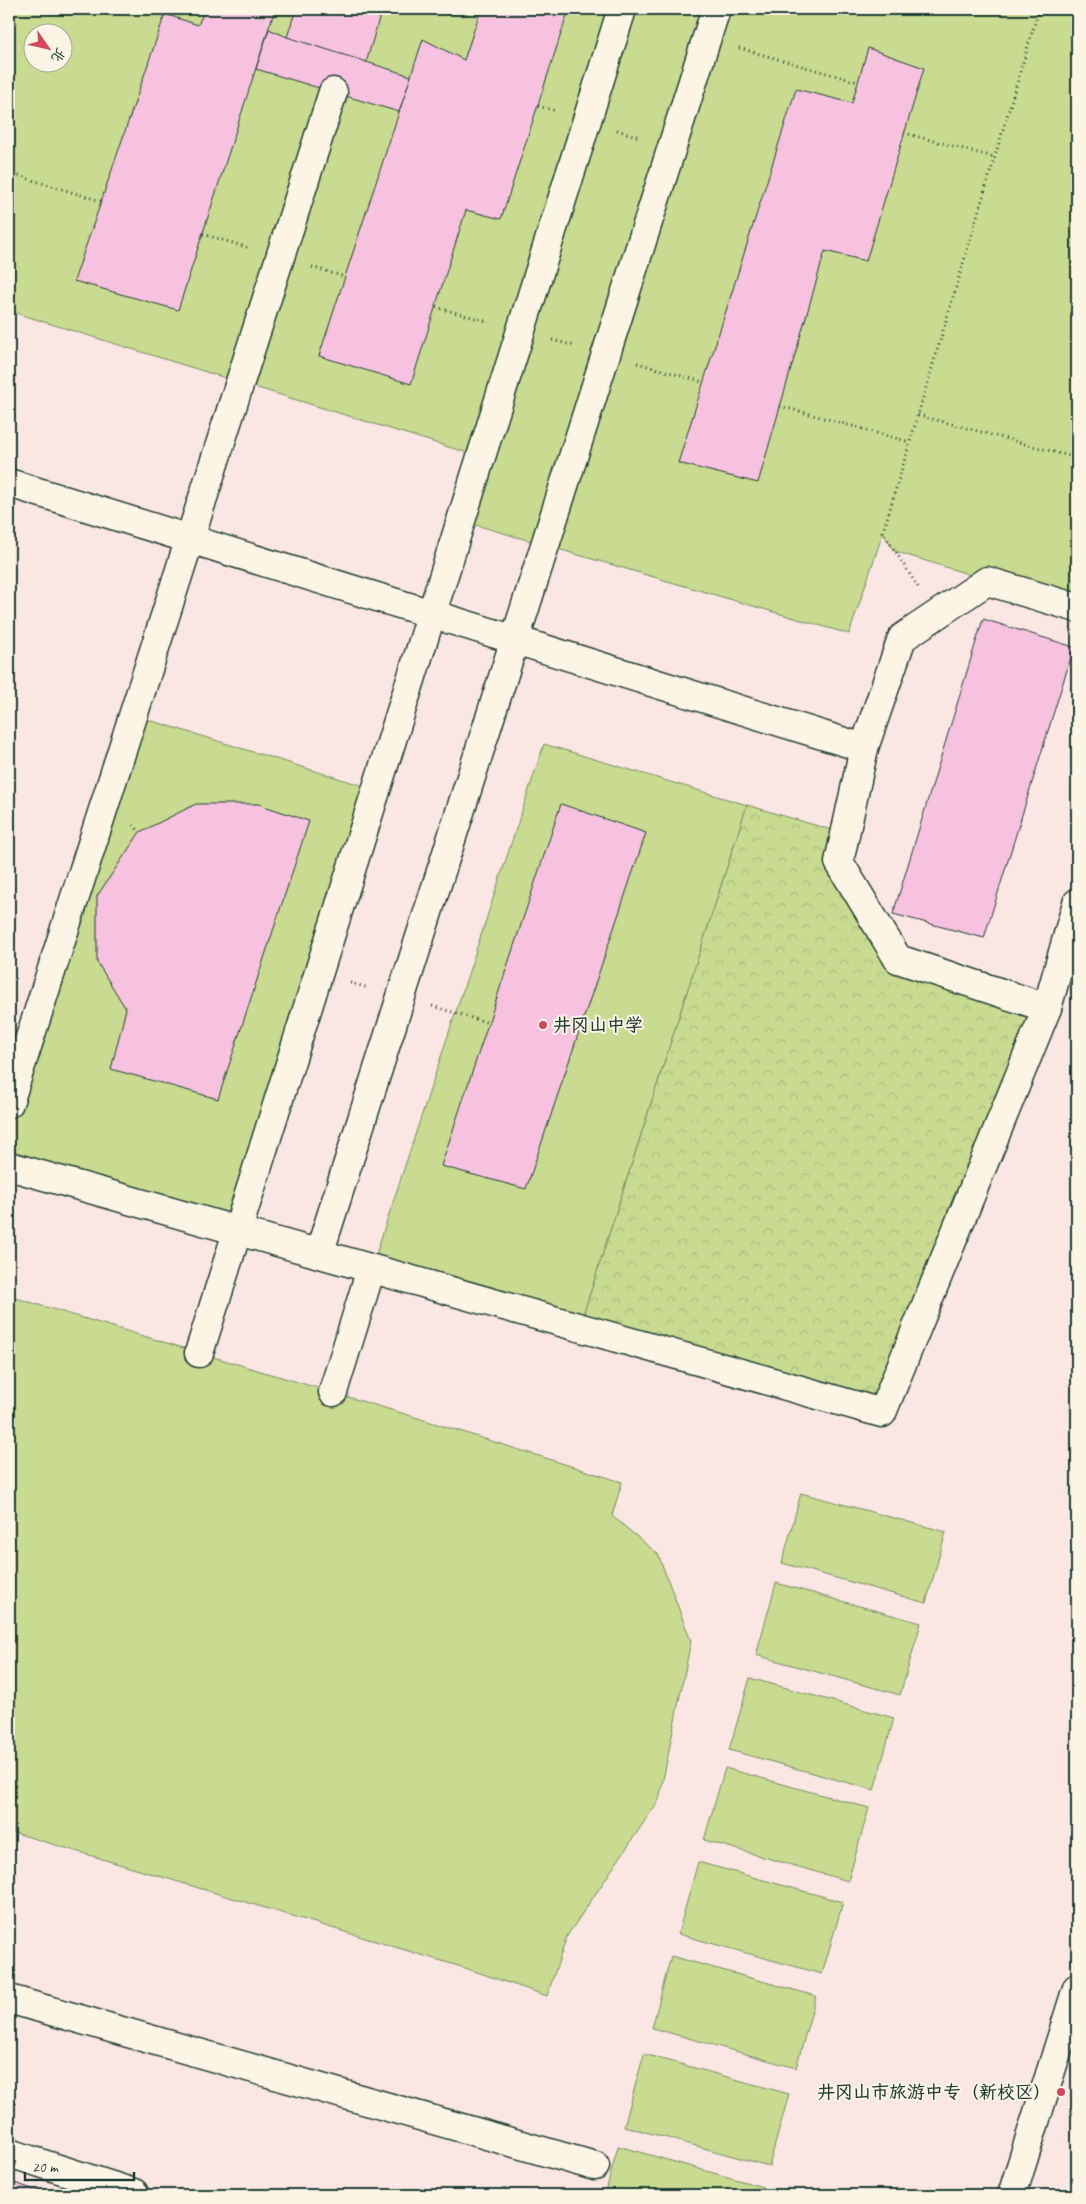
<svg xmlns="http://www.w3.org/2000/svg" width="1086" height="2204" viewBox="0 0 1086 2204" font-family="Caveat,'LXGW WenKai TC',sans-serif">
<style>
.built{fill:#fae6e3;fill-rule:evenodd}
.green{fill:#c8db90;stroke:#748c62;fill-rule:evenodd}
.forest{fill:url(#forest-crowns);stroke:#748c62}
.building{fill:#f7c2df;stroke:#1f3d34}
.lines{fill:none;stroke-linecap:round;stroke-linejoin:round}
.minor-casing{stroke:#1f3d34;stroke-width:31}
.path{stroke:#1f3d34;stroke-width:3;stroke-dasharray:1 4;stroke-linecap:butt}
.minor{stroke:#fcf5e5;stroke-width:28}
.poi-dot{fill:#d1495b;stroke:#fcf5e5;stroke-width:2}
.labels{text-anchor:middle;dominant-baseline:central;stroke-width:4;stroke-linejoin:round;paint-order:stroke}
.poi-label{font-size:18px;font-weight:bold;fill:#1f3d34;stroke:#fcf5e5;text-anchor:start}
</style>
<defs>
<pattern id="forest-crowns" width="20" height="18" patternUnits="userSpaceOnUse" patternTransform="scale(1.25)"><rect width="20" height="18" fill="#c8db90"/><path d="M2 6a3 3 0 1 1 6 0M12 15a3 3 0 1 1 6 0" fill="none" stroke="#abbd7d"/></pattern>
</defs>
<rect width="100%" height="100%" fill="#fcf5e5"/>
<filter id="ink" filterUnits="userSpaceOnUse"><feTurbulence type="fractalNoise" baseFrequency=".02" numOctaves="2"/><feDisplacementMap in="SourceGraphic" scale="10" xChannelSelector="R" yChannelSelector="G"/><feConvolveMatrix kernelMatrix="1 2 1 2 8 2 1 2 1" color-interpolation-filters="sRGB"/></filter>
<g filter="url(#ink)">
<path class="built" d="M9,9H1077V2195H9ZM32,32H62V62H32Z"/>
<g class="green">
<path d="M9,9H1077V608L894,551L883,533L849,634L462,521L481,457L9,311ZM32,32H62V62H32Z"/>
<path d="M133,715L377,790L239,1231L9,1166V1103Z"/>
<path d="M544,744L747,805L579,1328L371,1269Z"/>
<path d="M9,1296L405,1414L622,1482L612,1516L658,1554L691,1641L659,1800L567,1936L547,1996L465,1968L9,1831Z"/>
<path d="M801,1493L946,1532L926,1603L782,1563Z"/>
<path d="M776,1583L921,1623L900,1695L756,1655Z"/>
<path d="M750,1678L894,1718L874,1790L729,1750Z"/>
<path d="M725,1768L869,1808L848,1881L704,1840Z"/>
<path d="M698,1862L843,1902L822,1974L678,1934Z"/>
<path d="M671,1956L816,1996L796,2068L652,2028Z"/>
<path d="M644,2054L789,2094L769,2166L624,2126Z"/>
<path d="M618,2146L763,2187L760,2195H605Z"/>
</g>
<path class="forest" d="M747,805L845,834L839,862L898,959L1047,1008L882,1413L579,1328Z"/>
<g class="building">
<path d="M205,9H275L178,310L74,281L165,14L198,25Z"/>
<path d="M296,9H382L366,63L287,37Z"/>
<path d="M481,9H569L501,219L466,210L411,384L319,356L423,39L464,60Z"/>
<path d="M269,29L287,37L411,76L399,112L256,69Z"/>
<path d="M868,48L924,68L866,261L825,251L758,483L678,463L796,89L852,103Z"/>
<path d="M983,619L1074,647L984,938L893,914Z"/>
<path d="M196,804H258L309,821L218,1099L111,1069L126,1009L97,962V896L140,832Z"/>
<path d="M561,804L646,833L526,1189L441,1166Z"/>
<path d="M9,2181L50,2195H9Z"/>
</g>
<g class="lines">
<g class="minor-casing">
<g id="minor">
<path d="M9,483L864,748L902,638L987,581L1077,608"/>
<path d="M864,748L839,862L898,959L1047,1008"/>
<path d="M9,1103L333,92"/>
<path d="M9,1166L882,1413L1047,1008L1077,903"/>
<path d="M319,1254L716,9"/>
<path d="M199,1353L622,9"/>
<path d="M333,1392L371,1269"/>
<path d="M9,1999L595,2166"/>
<path d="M9,2153L134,2193L133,2195"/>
<path d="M1012,2195L1077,1988"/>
</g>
</g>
<g class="path">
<path d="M739,48L858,82"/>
<path d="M538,106L556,111"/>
<path d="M617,130L640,137"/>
<path d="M904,133L994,157"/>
<path d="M9,173L101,201"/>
<path d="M203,234L249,248"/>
<path d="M312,267L345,277"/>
<path d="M436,307L489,322"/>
<path d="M552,340L575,346"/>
<path d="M637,363L703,382"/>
<path d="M780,406L910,442"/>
<path d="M918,415L1077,458"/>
<path d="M918,587L883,532L1039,9"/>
<path d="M133,825L140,832"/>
<path d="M350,983L369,988"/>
<path d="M432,1006L489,1023"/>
</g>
<use href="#minor" class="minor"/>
</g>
</g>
<g class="poi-dot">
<circle cx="543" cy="1025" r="5"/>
<circle cx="1061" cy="2092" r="5"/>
</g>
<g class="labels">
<g class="poi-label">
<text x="553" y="1025">井冈山中学</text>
<text x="1051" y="2092" text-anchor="end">井冈山市旅游中专（新校区）</text>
</g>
</g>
<rect width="1086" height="2204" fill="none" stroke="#fcf5e5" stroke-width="30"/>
<rect x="15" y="15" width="1056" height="2174" fill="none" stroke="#1f3d34" stroke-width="2" filter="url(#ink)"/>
<g transform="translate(48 48) rotate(124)"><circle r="24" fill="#fcf5e5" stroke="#a4ab9e"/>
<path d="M0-4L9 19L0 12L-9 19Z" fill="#d1495b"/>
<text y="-8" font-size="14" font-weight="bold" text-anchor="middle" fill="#1f3d34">北</text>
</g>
<path d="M25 2172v8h109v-8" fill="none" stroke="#1f3d34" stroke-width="2.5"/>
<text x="32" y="2172" font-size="15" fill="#1f3d34" stroke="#fcf5e5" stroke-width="4" paint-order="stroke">20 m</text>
</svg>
